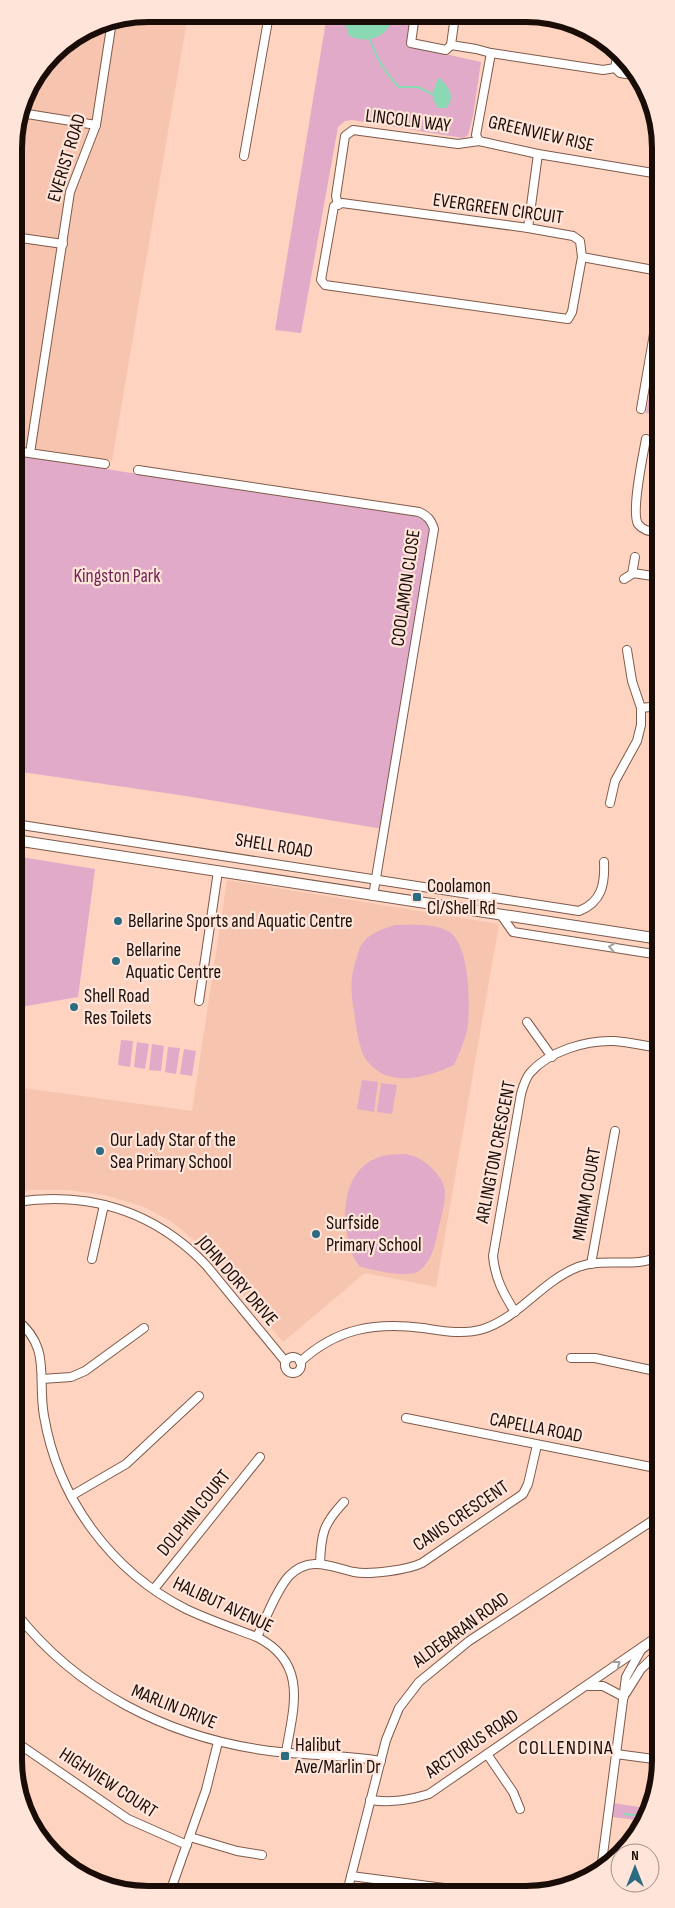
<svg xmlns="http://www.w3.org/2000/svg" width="675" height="1908" viewBox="0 0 675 1908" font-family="'Sofia Sans Condensed',sans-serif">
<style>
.built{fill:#f7c5af}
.green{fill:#e0aac8}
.water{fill:#8bd8b5}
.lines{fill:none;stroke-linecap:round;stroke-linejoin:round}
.stream{stroke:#8bd8b5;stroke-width:2}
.minor-casing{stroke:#7f5a4a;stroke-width:10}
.major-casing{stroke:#7f5a4a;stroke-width:12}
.minor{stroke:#fff;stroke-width:8}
.major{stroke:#fff;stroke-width:10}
.oneway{stroke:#a39e9c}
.poi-dot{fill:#2d6b81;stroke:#ffe4d9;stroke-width:2}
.labels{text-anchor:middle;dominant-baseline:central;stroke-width:4.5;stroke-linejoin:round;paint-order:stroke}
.street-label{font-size:19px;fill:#1a0c07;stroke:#ffe4d9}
.park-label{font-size:19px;fill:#712456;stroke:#ffe4d9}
.poi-label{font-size:19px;fill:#1a0c07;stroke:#ffe4d9;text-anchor:start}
.neighbourhood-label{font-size:20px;letter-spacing:1px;fill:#1a0c07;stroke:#ffe4d9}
.rim{fill:none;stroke:#1a0c07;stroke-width:6}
</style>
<rect width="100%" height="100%" fill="#fed3c0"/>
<g class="built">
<path d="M149,14H188L112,461L15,445L14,139L28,89L59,47L97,24Z"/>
<path d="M227,880L499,924L436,1287L365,1273L283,1342L201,1246L172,1222L144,1207L105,1195L67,1190H30L16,1192L15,1087L192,1111Z"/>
</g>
<g class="green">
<path d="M327,15H414L409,46L481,62L473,116L468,135L463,138L352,120L345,121L338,127L301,333L275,330Z"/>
<path d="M659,338V414L646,413Z"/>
<path d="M15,455L235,489L419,512L434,529L383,829L186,796L15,771Z"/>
<path d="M15,856L95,869L78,997L15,1008Z"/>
<path d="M395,925C411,925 433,923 448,931C470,943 470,1003 468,1025C466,1039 459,1053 454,1065C427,1077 390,1089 368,1062C359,1052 356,1025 354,1011C350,989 350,976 358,954C359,951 360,946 362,944C369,933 384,929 395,925Z"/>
<path d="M121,1040L133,1041L130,1067L118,1065Z"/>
<path d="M137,1042L149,1044L145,1069L134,1067Z"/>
<path d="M152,1044L164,1046L161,1071L149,1070Z"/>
<path d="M168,1047L180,1048L176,1074L165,1072Z"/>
<path d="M184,1049L196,1051L192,1076L180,1074Z"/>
<path d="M362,1080L378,1082L374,1112L357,1109Z"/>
<path d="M381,1083L397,1085L392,1114L377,1112Z"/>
<path d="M387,1155C394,1155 403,1153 410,1155C424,1158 445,1177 445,1192C445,1205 441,1218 438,1230C436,1243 431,1263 419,1271C406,1279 373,1270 359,1266C355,1259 350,1252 349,1244C340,1209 345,1163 387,1155Z"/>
<path d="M613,1803L652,1809L645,1821L612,1817Z"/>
</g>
<g class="water">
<path d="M344,15H394C390,36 368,45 349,36L345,23Z"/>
<path d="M439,77C448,87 456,95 447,108H438L434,101L432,94Z"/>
</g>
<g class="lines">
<g class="stream">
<path d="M370,38C375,56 386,74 399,87H418L432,94"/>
<path d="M624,1814L648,1817"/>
</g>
<g class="minor-casing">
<g id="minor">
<path d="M415,15L411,43L446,50L451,45"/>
<path d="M455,16L451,45L476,49L491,53"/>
<path d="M615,68L603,70L491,53L476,135L479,141L538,154L659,174"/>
<path d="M615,68L620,73L633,75"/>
<path d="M615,68L618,51"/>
<path d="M21,113L96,125"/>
<path d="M244,156L269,15"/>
<path d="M342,203L528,228L573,236L580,241L582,257L572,312L568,319L325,285L321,280L334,206Z"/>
<path d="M338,205L336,196L345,136L353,130L458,144L479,141"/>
<path d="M528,228L538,154"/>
<path d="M14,237L63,244"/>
<path d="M582,257L659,271"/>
<path d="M641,409L659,305"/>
<path d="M646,439C643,455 631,512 638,524C643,531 651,532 659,532"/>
<path d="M15,451L105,464"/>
<path d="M30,453L70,192L96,125L112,21"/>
<path d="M138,470L419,512C428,516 431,520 434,529L373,896"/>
<path d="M633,573L659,577"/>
<path d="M624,579L632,574L635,557"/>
<path d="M641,708L659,706"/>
<path d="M610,803L615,781L637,741L641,725V708L632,681L627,650"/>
<path d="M15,824L579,911C602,902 605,884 604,862"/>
<path d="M501,915L513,932L660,955"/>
<path d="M199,1001L218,871"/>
<path d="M527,1022L552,1057"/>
<path d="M16,1202C89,1191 154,1211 206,1265L285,1361"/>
<path d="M92,1259L104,1205"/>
<path d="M591,1264L615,1131"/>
<path d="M515,1312C503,1293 495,1278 493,1256L521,1094C523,1087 525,1079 530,1073C549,1051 586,1040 614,1041C629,1042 645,1046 660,1048"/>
<path d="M16,1319C52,1348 37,1377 44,1416C58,1499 111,1571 186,1609C209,1620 233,1628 257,1637C308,1663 294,1706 286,1752"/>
<circle cx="293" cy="1365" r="8"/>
<path d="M571,1358H595L660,1372"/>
<path d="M300,1362C337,1328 375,1322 423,1328C443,1331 463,1335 483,1329C520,1317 542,1281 578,1267C605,1257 634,1269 660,1256"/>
<path d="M42,1379L71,1377L85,1371L144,1328"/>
<path d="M406,1418L661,1469"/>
<path d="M71,1496L126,1464L199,1396"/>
<path d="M320,1564C321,1534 323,1524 344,1502"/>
<path d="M154,1589L260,1457"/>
<path d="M16,1613C77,1691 167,1736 263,1750C302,1756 342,1754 381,1761"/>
<path d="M257,1637C265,1620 277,1589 289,1576C310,1555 331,1567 354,1572C369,1575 408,1570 422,1563L523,1494L528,1484L537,1445"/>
<path d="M589,1686H603L624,1697"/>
<path d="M626,1693L641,1669L661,1650"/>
<path d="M16,1742L128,1819L187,1845"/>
<path d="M487,1754L513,1792L520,1809"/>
<path d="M616,1754L661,1760"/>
<path d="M370,1800C392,1803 409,1800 429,1794L652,1640"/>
<path d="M190,1837L237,1851L262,1855"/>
<path d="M601,1870L626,1677L641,1650L661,1634"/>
<path d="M351,1876L475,1892"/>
<path d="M170,1892L206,1790L218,1742"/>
<path d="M347,1892L386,1740L399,1708L419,1682L469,1641L661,1515"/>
</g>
</g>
<g class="major-casing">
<path id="major" d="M15,840L660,939"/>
</g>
<use href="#minor" class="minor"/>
<use href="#major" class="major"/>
</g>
<defs><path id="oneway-chevron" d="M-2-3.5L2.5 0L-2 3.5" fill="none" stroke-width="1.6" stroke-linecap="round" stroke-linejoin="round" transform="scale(1.25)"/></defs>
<g class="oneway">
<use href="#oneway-chevron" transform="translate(612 947) rotate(-171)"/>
<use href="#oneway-chevron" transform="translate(617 1664) rotate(-37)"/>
</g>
<g class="poi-dot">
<rect x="412" y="892" width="10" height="10" rx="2.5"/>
<circle cx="118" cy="921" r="5"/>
<circle cx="116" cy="961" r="5"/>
<circle cx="74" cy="1007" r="5"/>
<circle cx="100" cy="1151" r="5"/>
<circle cx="316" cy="1234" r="5"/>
<rect x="280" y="1751" width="10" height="10" rx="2.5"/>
</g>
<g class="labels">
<g class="street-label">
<text transform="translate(408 121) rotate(7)">LINCOLN WAY</text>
<text transform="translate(541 134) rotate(13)">GREENVIEW RISE</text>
<text transform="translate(67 158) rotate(-73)">EVERIST ROAD</text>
<text transform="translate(498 209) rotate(8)">EVERGREEN CIRCUIT</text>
<text transform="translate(406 588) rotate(-82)">COOLAMON CLOSE</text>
<text transform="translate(274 846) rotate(9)">SHELL ROAD</text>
<text transform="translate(496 1152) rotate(-79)">ARLINGTON CRESCENT</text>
<text transform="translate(587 1194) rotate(-80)">MIRIAM COURT</text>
<text transform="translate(237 1281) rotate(49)">JOHN DORY DRIVE</text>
<text transform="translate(536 1428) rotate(11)">CAPELLA ROAD</text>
<text transform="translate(194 1513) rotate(-51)">DOLPHIN COURT</text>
<text transform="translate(461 1516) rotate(-34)">CANIS CRESCENT</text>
<text transform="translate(223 1605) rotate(25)">HALIBUT AVENUE</text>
<text transform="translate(461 1630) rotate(-36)">ALDEBARAN ROAD</text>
<text transform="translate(174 1707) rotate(22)">MARLIN DRIVE</text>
<text transform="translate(472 1744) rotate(-34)">ARCTURUS ROAD</text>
<text transform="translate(108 1783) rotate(33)">HIGHVIEW COURT</text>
</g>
<g class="park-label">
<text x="117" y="576">Kingston Park</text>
</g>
<g class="poi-label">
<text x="427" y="886">Coolamon<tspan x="427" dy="22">Cl/Shell Rd</tspan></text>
<text x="128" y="921">Bellarine Sports and Aquatic Centre</text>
<text x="126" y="950">Bellarine<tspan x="126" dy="22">Aquatic Centre</tspan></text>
<text x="84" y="996">Shell Road<tspan x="84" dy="22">Res Toilets</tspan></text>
<text x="110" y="1140">Our Lady Star of the<tspan x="110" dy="22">Sea Primary School</tspan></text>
<text x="326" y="1223">Surfside<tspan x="326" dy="22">Primary School</tspan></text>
<text x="295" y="1745">Halibut<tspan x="295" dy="22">Ave/Marlin Dr</tspan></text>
</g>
<g class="neighbourhood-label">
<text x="566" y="1748">COLLENDINA</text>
</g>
</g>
<path d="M0 0H675V1908H0ZM148 22H526A126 126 0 0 1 652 148V1760A126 126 0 0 1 526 1886H148A126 126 0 0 1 22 1760V148A126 126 0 0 1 148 22Z" fill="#ffe4d9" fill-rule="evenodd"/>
<path class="rim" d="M148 22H526A126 126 0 0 1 652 148V1760A126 126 0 0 1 526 1886H148A126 126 0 0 1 22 1760V148A126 126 0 0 1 148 22Z"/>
<g transform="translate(635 1868)"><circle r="24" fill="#ffe4d9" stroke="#a38e85"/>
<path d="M0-4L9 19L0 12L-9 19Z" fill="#2d6b81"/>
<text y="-8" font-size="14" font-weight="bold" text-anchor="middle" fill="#1a0c07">N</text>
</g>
</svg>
